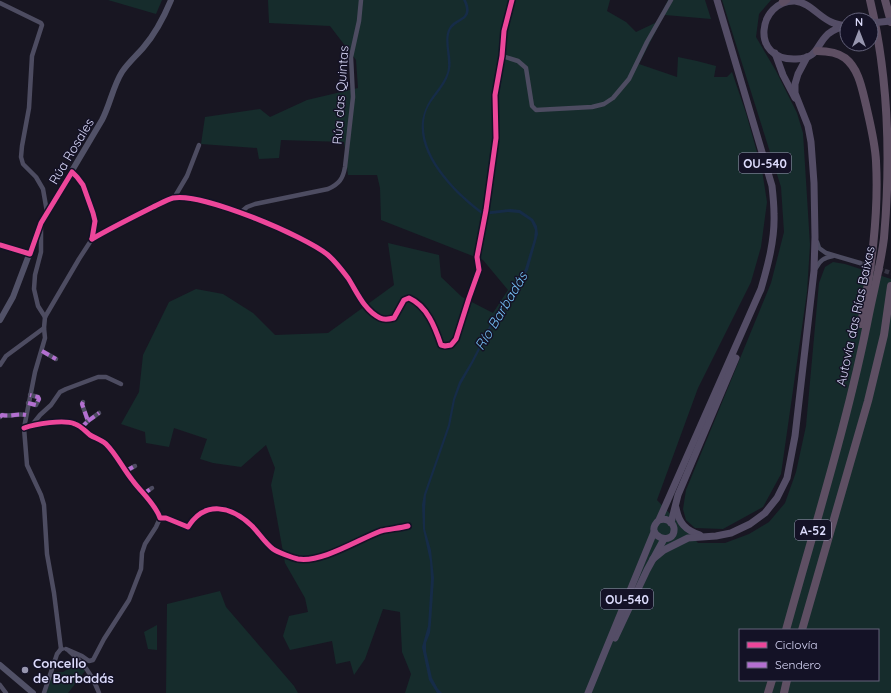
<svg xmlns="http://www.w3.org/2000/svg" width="891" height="693" viewBox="0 0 891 693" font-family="Quicksand,sans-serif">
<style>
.green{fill:#162c2c;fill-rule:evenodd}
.water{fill:#162c48}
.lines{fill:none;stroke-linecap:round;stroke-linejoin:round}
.street-tunnel{stroke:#353443;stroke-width:4.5;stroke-dasharray:4.5 2;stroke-linecap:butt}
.street{stroke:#4d4c61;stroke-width:4.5}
.secondary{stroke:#515167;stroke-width:6}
.primary{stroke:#544d66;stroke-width:7}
.highway{stroke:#5e4f63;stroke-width:8}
.primary-bridge{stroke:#544d66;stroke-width:7}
.quiet{stroke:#b36fd0;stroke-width:4;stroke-dasharray:8 4;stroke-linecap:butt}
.cycleway-casing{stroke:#141226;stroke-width:8}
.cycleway{stroke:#ed469a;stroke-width:5}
.poi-dot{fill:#9796af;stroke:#141226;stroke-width:1.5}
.labels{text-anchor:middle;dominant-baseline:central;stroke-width:3;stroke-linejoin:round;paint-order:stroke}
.shield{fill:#141226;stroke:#a09fbb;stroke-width:1}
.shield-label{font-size:12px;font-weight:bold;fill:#dcdbfb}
.street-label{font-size:13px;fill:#dcdbfb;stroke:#141226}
.poi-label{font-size:13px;font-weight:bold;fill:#dcdbfb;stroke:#141226;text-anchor:start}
.water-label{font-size:14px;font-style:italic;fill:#73bef1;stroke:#141226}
</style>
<rect width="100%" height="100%" fill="#181622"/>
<g class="green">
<path d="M108,0H162L156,14Z"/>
<path d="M268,0H610L607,11L626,22L636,32L657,22L660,23L639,64L677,77L678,57L697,61L716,66L714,77H727L732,72L746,113L762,170L767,202L761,247L751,282L698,388L657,500L698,543H725L749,534L769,522L785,503L796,472L806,426L819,283L825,267L833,262L845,264L891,279V693H405L411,674L402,652L400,612L383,609L365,659L354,675L350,661L336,664L332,641L290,650L283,636L289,616L308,612L305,598L285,563L271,485L275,468L266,445L241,467L213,463L200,459L207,439L174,428L169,447L146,443L145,432L121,424L139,392L143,355L169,302L196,289L223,294L253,313L275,335L328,333L394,285L388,243L439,255L441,277L462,297L493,313L508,290L483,260L381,220L380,188L377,175H348L344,142L281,140L279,158L259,159L257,148L201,144L205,117L260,109L270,117L307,100L358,88L356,60L330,26L269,23ZM740,630H878V680H740Z"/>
<path d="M668,0H705L711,19L665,15L662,12Z"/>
<path d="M722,0H771L759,14L756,37L776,71L797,113L803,133L810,245L807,292L781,474L763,507L723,529L695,528L686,520L683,509L686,490L771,283L784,232L781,187Z"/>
<path d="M220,591L226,607L294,686L298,693H166L167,604Z"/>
<path d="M157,625V650L148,649L144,632Z"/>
<path d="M74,661C79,661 82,667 85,671L68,693H46L54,672H63L68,669L66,664Z"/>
</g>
<path class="water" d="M463,0H466C476,22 455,19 450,31C445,44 454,60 449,73C445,88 431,98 426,112C414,150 455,192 483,212L510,209L520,210L533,219L537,226L538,234L528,270L514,293L497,316L473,363L461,384L455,400L450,426L426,495L425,510V529L431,550L434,578L431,623L430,633L426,643V651L432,678L438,689L442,693H437L429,680L422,647L428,626L431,579L430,561L423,529L422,505L424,494L448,425L453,399L459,382L471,362L496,313L515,287L525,269L534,239L535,230L531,221L519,213L508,212L483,215C454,194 409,149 425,110C430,96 442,87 447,73C451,59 442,40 449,28C455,16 473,21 463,0Z"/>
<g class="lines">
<path class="street-tunnel" d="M860,263L891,273"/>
<g class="street">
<path d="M0,3L41,23L42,25L32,56L29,108L22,146L21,157L23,164L36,177L43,189L47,212"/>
<path d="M502,56L518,61L526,68L532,106L536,110L592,107L604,104L613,98L629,79L647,42L671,0"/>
<path d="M174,198L187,176L199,145"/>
<path d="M240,213L247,207L255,204L328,189C339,184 343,179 345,167L353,97L351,57L359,21L361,0"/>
<path d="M41,225V252L35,275L34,289L38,306L45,317"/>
<path d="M92,239C111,228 131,218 151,208C158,205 166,200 173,198C201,192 305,236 328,255C335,261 342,270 348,278C357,292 364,310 380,318C384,320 390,319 394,318L404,300L409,298C427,306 435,327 441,345L445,346L451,345L456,339L469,298L479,270L477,257L486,210L496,138L495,95L502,56L504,31L512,0"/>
<path d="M817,242L819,248L826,253L860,263"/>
<path d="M0,245L30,254"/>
<path d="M816,268C820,260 824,258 833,256"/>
<path d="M44,328L45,338L35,372L24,428L27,465L41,495L44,505L47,554L54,593L61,649"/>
<path d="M42,351L56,359"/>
<path d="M0,365L6,356L44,328L45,317L79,259L92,239L95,221L93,213L83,185L77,177L72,172"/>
<path d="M28,403L36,405L39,399L38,397L30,395"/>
<path d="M0,417L2,415C13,417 16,413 26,415"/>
<path d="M88,421L99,413"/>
<path d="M32,425L40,415L51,405L60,392L66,389L98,377H106L121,384"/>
<path d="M24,428C35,424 64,419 75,424C81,426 85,431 90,435C95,438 101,440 106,444C117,455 123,469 133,481C141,492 156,505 160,518H166L188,527C205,500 231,506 252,526C259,533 265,543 273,549C277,552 293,558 298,559C322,563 359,539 381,531C390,529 400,528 408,526"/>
<path d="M81,428L88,421L82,404L83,402"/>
<path d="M126,471L135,466"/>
<path d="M143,494L152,488"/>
<path d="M66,649L82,656L89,661L93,660L104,639L129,600L141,569L142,553L145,544L156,527L160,518"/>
<path d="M69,651C83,662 93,676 99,693"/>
<path d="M0,685L6,693"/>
<path d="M44,693L57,654L61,649H62"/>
</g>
<g class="secondary">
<path d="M0,320L13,297L41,223L102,120C110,105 113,86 122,72C128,63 136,56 143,48C155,34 164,17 171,0"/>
<path d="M0,665L33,693"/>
</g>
<g class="primary">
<path d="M845,26C841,25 835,24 831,22C818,16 810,3 795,1C758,0 749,61 796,59C819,58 815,46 828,34C833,30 840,27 847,26"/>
<path d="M775,53L783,75L795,98"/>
<path d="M676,508C679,523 685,530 700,535"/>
<path d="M659,520C665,518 672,520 674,528C676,548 641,536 659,520L761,289C768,265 775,239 774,214C774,205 773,195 772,186L717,0"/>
<path d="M671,523L678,495L736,358"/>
<path d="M653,559L664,550L688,538L716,536L731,533L750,524L765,513L777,498L787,478L795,436L814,271L815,237L814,183L811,142L808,126L795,93V84L798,74L807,57"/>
<path d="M615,638L647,570L664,539"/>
<path d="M588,693L654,532"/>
</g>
<g class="highway">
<path d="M885,0L891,22"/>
<path d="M783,2L786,0"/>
<path d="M817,51C827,51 837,52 845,58C859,69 862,89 866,105C870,123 875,142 876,161C879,216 871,270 861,324"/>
<path d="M786,630C815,525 848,421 869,314C874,289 881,263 884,238C891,157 889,79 870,0"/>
<path d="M802,630L868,401L884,335L891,286"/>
<path d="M768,693L772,680"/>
<path d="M784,693L787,680"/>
</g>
<path class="primary-bridge" d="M871,23L891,21"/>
<g class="quiet">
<path d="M42,351L56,359"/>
<path d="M28,403L36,405L39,399L38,397L30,395"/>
<path d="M0,417L2,415C13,417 16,413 26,415"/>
<path d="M88,421L99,413"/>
<path d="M81,428L88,421L82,404L83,402"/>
<path d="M126,471L135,466"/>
<path d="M143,494L152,488"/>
</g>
<g class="cycleway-casing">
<g id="cycleway">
<path d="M92,239C111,228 131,218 151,208C158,205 166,200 173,198C201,192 305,236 328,255C335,261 342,270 348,278C357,292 364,310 380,318C384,320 390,319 394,318L404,300L409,298C427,306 435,327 441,345L445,346L451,345L456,339L469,298L479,270L477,257L486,210L496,138L495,95L502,56L504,31L512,0"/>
<path d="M0,245L30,254L41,223L72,172L77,177L83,185L93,213L95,221L92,239"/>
<path d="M24,428C35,424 64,419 75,424C81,426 85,431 90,435C95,438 101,440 106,444C117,455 123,469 133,481C141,492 156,505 160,518H166L188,527C205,500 231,506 252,526C259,533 265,543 273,549C277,552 293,558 298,559C322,563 359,539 381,531C390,529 400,528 408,526"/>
</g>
</g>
<use href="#cycleway" class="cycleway"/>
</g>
<circle class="poi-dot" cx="25" cy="670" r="4"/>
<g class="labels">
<g class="shield">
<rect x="739" y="153" width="52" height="20" rx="3"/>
<rect x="795" y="520" width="36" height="20" rx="3"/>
<rect x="601" y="589" width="52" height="20" rx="3"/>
</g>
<g class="shield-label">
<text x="765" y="163">OU-540</text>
<text x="813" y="530">A-52</text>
<text x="627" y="599">OU-540</text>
</g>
<g class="street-label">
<text transform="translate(340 95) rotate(-86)">Rúa das Quintas</text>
<text transform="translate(71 151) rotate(-59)">Rúa Rosales</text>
<text transform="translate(855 316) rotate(-78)">Autovía das Rías Baixas</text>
</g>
<g class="poi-label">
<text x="33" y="663">Concello<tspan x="33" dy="15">de Barbadás</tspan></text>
</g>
<g class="water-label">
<text transform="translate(501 311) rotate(-59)">Río Barbadás</text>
</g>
</g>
<rect x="739" y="629" width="140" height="52" fill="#141226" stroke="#64627b"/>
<rect x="747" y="642" width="20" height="6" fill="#ed469a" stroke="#64627b"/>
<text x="775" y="649" font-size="12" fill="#dcdbfb">Ciclovía</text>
<rect x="747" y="662" width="20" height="6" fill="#b36fd0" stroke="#64627b"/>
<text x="775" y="669" font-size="12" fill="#dcdbfb">Sendero</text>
<g transform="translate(859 32)"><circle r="19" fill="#141226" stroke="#64627b"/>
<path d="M0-3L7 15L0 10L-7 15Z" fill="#9796af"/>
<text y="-6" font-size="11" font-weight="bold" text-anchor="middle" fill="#dcdbfb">N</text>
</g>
</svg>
